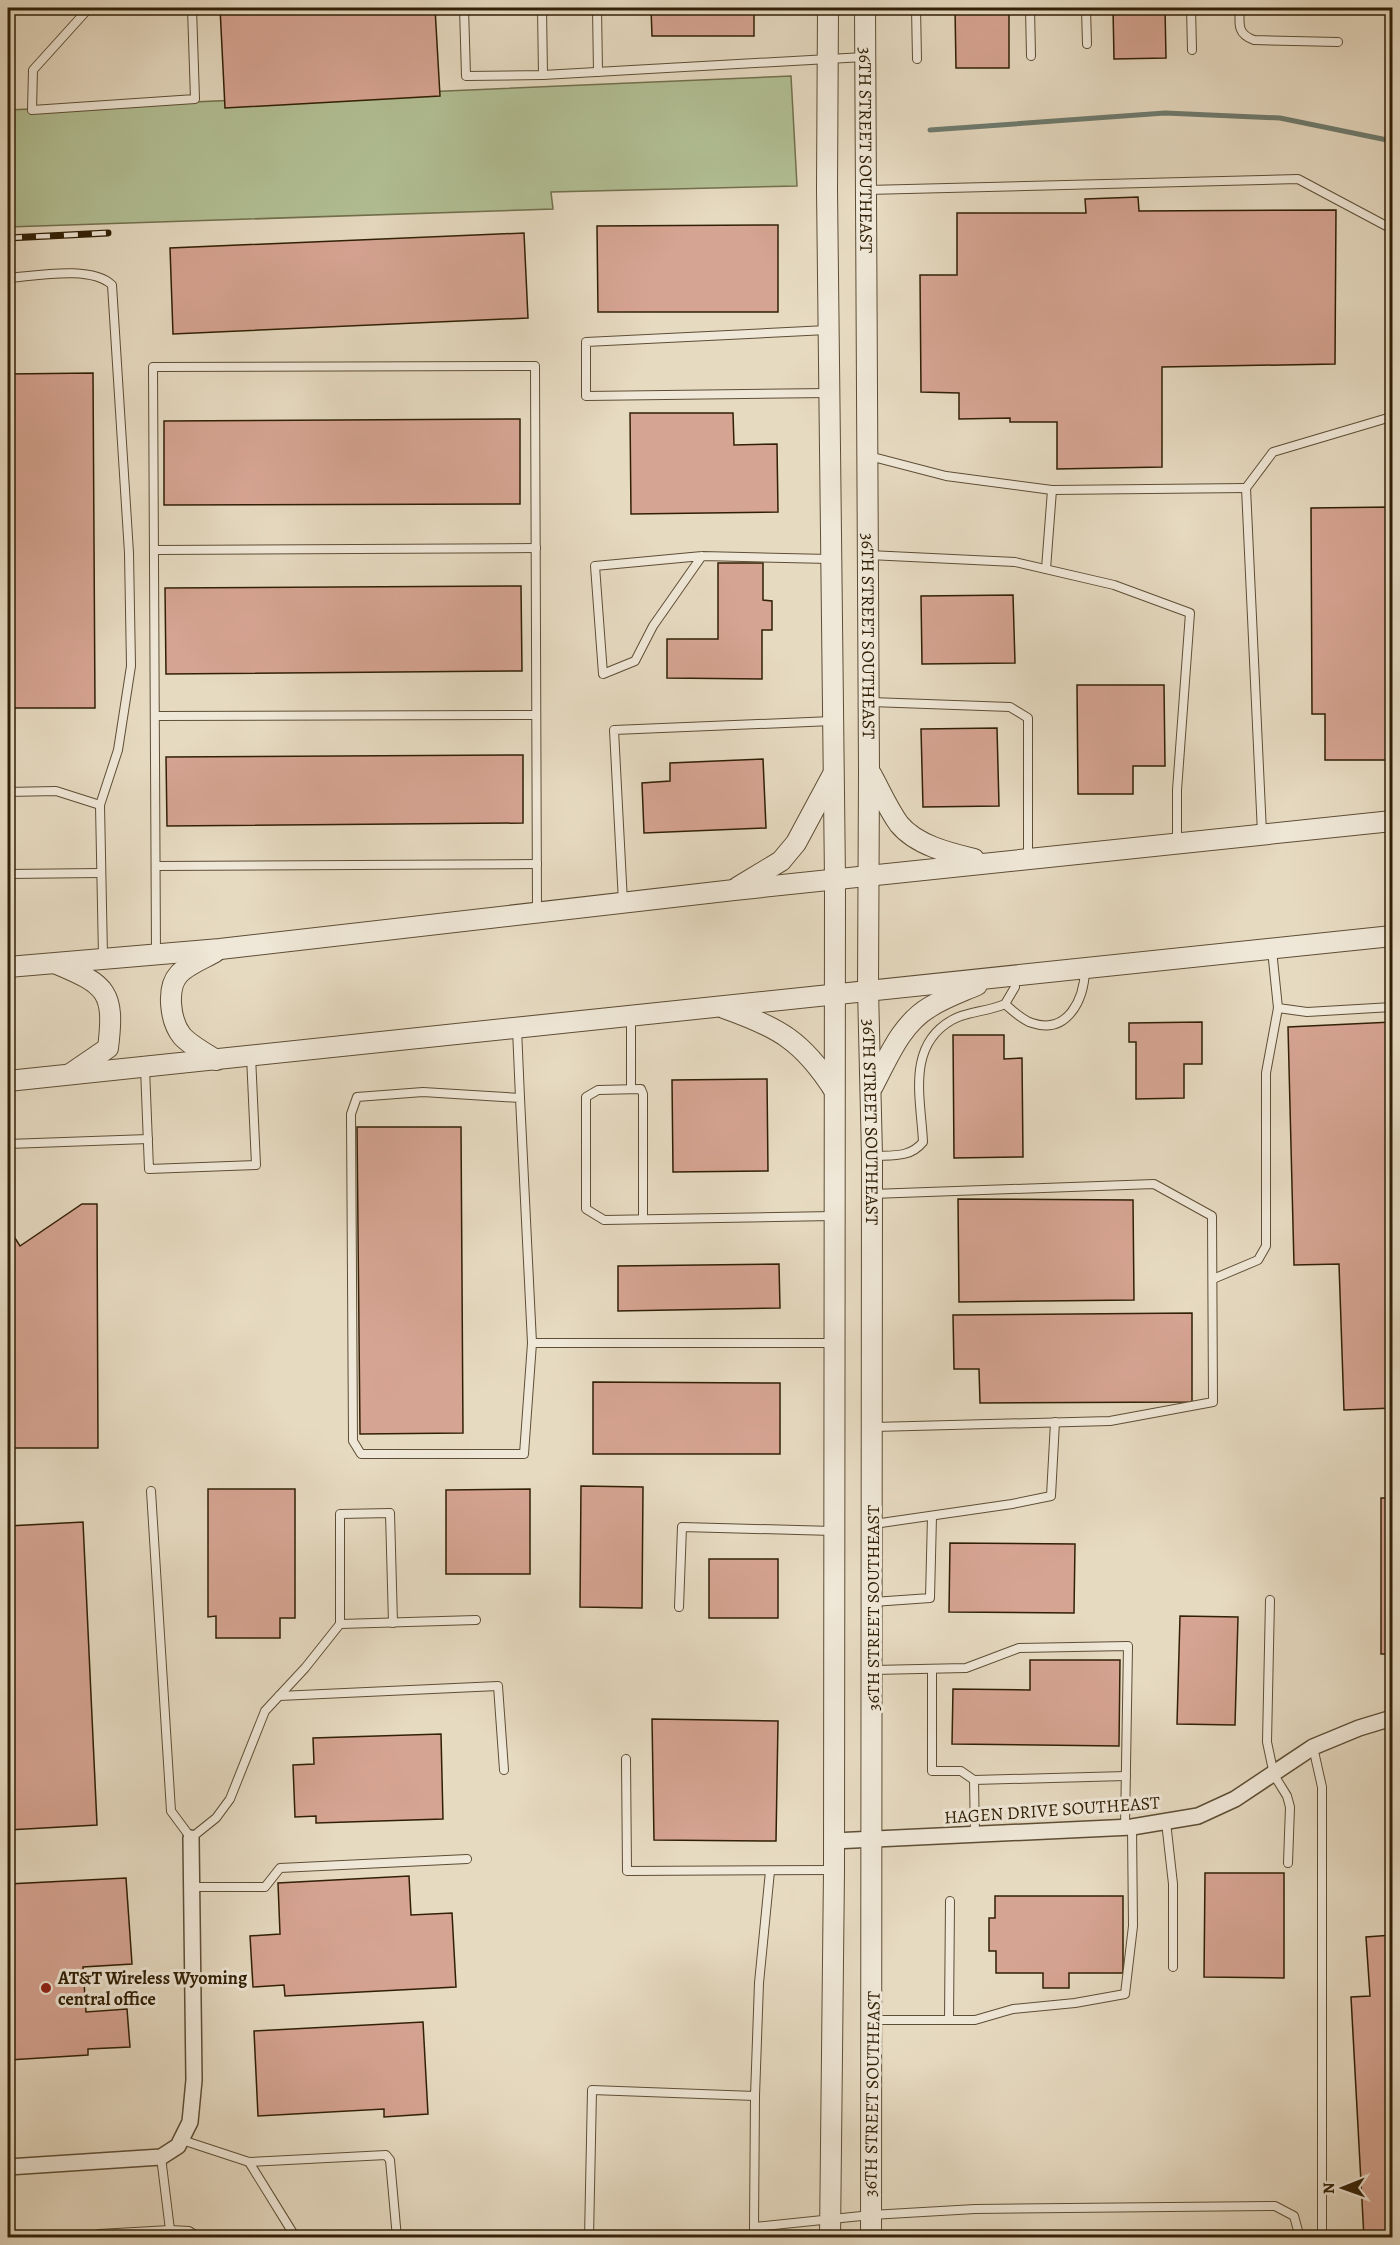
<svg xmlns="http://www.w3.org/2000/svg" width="1400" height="2245" viewBox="0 0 1400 2245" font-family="Alegreya,serif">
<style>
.green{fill:#b2c095;stroke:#72704e;stroke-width:1.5}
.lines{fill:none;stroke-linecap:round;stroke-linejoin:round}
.stream{stroke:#6e7c70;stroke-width:5}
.building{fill:#d6a492;stroke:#312006;stroke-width:1.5}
.service-casing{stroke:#5e4e35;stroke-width:10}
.minor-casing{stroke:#5e4e35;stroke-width:18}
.tertiary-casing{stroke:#5e4e35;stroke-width:22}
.service{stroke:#efe7d7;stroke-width:8}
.minor{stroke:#efe7d7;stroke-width:15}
.tertiary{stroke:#efe7d7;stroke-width:20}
.rail-casing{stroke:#312006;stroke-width:7}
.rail{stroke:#efe7d7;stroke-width:4.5;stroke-dasharray:14;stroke-linecap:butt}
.poi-dot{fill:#8f2418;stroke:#efe7d7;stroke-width:2}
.labels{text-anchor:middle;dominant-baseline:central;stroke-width:6;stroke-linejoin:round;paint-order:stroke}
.street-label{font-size:18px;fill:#312006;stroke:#efe7d7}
.poi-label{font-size:18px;font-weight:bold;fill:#312006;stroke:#efe7d7;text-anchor:start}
</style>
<rect width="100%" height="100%" fill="#e6dac1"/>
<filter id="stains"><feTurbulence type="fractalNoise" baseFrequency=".00333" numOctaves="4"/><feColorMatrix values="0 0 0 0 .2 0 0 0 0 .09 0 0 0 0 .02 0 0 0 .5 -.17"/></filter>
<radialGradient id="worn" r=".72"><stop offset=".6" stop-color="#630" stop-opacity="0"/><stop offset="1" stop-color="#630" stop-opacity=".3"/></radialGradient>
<path class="green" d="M791,76L797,186L551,192L553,209L8,227V110Z"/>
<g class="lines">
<path class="stream" d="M930,130L1165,113L1280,118L1392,141"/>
</g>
<g class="building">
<path d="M220,8H435L440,96L225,108Z"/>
<path d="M651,8H754V36H652Z"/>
<path d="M955,8H1009V68H956Z"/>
<path d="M1113,8H1165L1166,58L1114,59Z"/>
<path d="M1268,8H1339V12L1268,13Z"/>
<path d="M1138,197L1139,211L1336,210L1335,364L1162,367V467L1057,469V422H1010V418L959,419V393L921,392L920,275H957V213H1086L1085,199Z"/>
<path d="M778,225V312H598L597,226Z"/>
<path d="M524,233L528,318L173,334L170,248Z"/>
<path d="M93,373L95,708H8V374Z"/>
<path d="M630,413H733L734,445L777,444L778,512L631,514Z"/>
<path d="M520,419V504L164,505V421Z"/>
<path d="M1392,507V760H1325V714H1312L1311,508Z"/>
<path d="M718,563H763V600L772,601V630H762V679L667,678V639H718Z"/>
<path d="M521,586L522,671L166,674L165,588Z"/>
<path d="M1013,595L1015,663L922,664L921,596Z"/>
<path d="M1077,685H1164L1165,766H1133V794H1078Z"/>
<path d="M997,728L999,806L923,807L921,729Z"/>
<path d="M523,755V823L167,826L166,757Z"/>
<path d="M763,759L766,828L644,833L642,783L670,781V763Z"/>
<path d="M1202,1022V1064H1184V1098L1136,1099V1042H1129V1023Z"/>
<path d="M1392,1022V1408L1344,1410L1339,1264L1294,1265L1288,1027Z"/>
<path d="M953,1035H1004V1059L1022,1058L1023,1157L954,1158Z"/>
<path d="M767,1079L768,1171L673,1172L672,1080Z"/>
<path d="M357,1127H461L463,1433L360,1434Z"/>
<path d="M958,1199L1133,1200L1134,1300L959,1302Z"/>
<path d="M82,1204H97L98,1448H8V1227L20,1246Z"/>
<path d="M779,1264L780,1308L618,1311V1266Z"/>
<path d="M1192,1313V1402L980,1403L979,1369H954L953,1315Z"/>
<path d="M593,1382L780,1383V1454H593Z"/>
<path d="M581,1486L643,1487L642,1608L580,1607Z"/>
<path d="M208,1489H295V1618H280V1638H216V1616L208,1617Z"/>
<path d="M530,1489V1574H446V1490Z"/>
<rect x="1381" y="1498" width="11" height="156"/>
<path d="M83,1522L97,1825L8,1830V1526Z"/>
<path d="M950,1543L1075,1544L1074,1613L949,1612Z"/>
<rect x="709" y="1559" width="69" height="59"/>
<path d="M1180,1616L1238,1617L1235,1725L1177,1724Z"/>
<path d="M1030,1660H1120L1119,1746L952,1744L953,1689L1030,1690Z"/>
<path d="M652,1719L778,1721L776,1841L654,1840Z"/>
<path d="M441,1734L443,1819L316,1823V1816L295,1817L293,1765L314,1764L313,1738Z"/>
<path d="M1205,1873H1284V1978L1204,1977Z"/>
<path d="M409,1876L411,1915L452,1913L456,1987L285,1996L284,1985L253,1987L250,1936L280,1934L278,1883Z"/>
<path d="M126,1878L132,1964L83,1967L86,2012L127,2009L130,2047L88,2049V2055L9,2060L8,1884Z"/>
<path d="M995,1896H1123V1973H1069V1988H1043V1973H996V1951H989V1918H995Z"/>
<path d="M1392,1935V2238H1364L1351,1997L1370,1996L1366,1937Z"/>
<path d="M423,2022L428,2114L384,2117V2109L258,2116L254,2031Z"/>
</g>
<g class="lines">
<g class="service-casing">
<g id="service">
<path d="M89,8L33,70L32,110L195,99L192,8"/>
<path d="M464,8L466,76L543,75L864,57"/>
<path d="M542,8L543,75"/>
<path d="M597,8L598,72"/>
<path d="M916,8L917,59"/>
<path d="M1030,8L1031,56"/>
<path d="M1086,8L1087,44"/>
<path d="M1191,8L1192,50"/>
<path d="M1240,8C1239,24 1237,34 1254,40L1338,42"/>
<path d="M867,190L1298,179L1392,229"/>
<path d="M8,278C36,276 91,265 112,285L129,553L131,666L118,750L100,805"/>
<path d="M827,330L586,342V396L828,393"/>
<path d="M869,456L946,476L1052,490L1246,488"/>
<path d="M154,550L536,548"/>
<path d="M869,555L1015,562L1114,585L1190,613L1177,790V841"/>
<path d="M702,556L653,626L635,661L603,674L595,566L702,556L830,559"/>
<path d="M1046,569L1052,490"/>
<path d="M871,702L1010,707L1028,718V857"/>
<path d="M155,716L536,715"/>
<path d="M8,792L56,791L100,805L103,957"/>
<path d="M1262,833L1246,488L1273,452L1391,417L1392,395"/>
<path d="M156,866L537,864"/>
<path d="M8,874L101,873"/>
<path d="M623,902L614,730L832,721"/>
<path d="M1272,950L1278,1008L1307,1012L1392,1007"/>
<path d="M156,954L153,367L535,366L537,911"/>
<path d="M1005,1004C1013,1011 1022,1020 1032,1023C1068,1035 1084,999 1085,970"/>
<path d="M631,1016V1089"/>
<path d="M517,1029L520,1098"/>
<path d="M145,1068L149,1169L256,1165L251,1056"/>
<path d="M8,1144L148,1139"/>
<path d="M873,1156C893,1155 910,1158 923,1142C921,1099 906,1046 952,1020C968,1011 987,1012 1005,1004L1015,987L1014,977"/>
<path d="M872,1194L1154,1184L1212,1216L1213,1402L1110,1421L874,1427"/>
<path d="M643,1219V1094L641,1089L598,1090L586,1097V1209L604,1220L833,1216"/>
<path d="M1213,1279L1258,1260L1266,1246V1073L1278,1008"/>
<path d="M532,1343L520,1098L423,1092L357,1097L351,1114L353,1441L361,1454H524L532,1343H834"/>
<path d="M151,1491L171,1811L191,1838L216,1818L230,1799L265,1711L305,1668L340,1624L476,1620"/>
<path d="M874,1524L1012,1504L1051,1496L1055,1422"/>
<path d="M1270,1600L1267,1742L1274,1775L1287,1796L1290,1807L1288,1863"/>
<path d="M873,1602L930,1598L932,1516"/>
<path d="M679,1607L682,1527L833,1531"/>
<path d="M340,1624V1514L390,1513L393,1623"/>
<path d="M932,1669V1771H961L974,1780"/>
<path d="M873,1670L966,1668L1019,1648L1128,1646L1125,1827"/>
<path d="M279,1696L498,1686L504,1770"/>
<path d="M1313,1747L1322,1787V2238"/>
<path d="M626,1759L627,1871L832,1870"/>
<path d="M1166,1822L1173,1884V1967"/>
<path d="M975,1836L974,1780L1126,1776"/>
<path d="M192,1887H265L280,1868L467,1859"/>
<path d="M949,2019L950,1901"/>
<path d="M873,2020H975L1013,2009L1075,2003L1125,1994L1133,1926L1132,1827"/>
<path d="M182,2140L249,2162L386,2155L390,2160L397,2238"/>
<path d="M161,2157L170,2230L189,2231L200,2238"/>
<path d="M249,2162L296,2238"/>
<path d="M754,2227L755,2096"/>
<path d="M99,2234L170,2230"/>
<path d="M589,2238L592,2090L755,2096L759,1983L770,1871"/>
<path d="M754,2238V2227L871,2215L975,2209L1275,2206L1294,2216L1300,2238"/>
</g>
</g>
<g class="minor-casing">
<g id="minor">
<path d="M833,1841L1132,1827L1198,1816L1235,1799L1313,1747L1359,1728L1392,1718"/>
<path d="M8,2167L161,2157L178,2146L190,2122L194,2080L191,1838"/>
</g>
</g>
<g class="tertiary-casing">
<g id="tertiary">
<path d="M828,8L827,189L835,880L834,1870L830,2238"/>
<path id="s1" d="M865,8L869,772L868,989L872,1156L871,2238"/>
<path d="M871,774C880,790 888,809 899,824C916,845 949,853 974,859"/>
<path d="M738,887L781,861L796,843L832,776"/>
<path d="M215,952C205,958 187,965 179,974C166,988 170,1021 182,1036C190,1045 205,1053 216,1060"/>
<path d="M57,964C107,985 115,992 108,1048L70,1074"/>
<path d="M8,967L220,949L734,890L1392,821"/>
<path d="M724,1008C778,1027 803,1041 834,1090"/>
<path d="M8,1081L1392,936"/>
<path d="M873,1086C888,1058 901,1024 930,1007C944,998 961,992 977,985"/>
</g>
</g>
<use href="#service" class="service"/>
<use href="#minor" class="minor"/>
<use href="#tertiary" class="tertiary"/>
<g class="rail-casing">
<path id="rail" d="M8,238L108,233"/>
</g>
<use href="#rail" class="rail"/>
</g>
<circle class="poi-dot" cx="46" cy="1988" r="6"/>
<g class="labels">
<g class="street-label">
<text stroke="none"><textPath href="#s1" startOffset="142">36TH STREET SOUTHEAST</textPath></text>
<text stroke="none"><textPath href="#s1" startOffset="628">36TH STREET SOUTHEAST</textPath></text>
<text stroke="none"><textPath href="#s1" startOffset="1114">36TH STREET SOUTHEAST</textPath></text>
<text transform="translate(873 1608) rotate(-90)">36TH STREET SOUTHEAST</text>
<text transform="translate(1052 1810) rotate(-4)">HAGEN DRIVE SOUTHEAST</text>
<text transform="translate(872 2094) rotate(-89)">36TH STREET SOUTHEAST</text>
</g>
<g class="poi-label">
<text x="58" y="1978">AT&amp;T Wireless Wyoming<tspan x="58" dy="21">central office</tspan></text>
</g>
</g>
<rect width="1400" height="2245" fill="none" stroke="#e6dac1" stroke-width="30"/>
<rect x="9" y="9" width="1382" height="2227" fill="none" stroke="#312006" stroke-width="3"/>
<rect x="15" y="15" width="1370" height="2215" fill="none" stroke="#312006" stroke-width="1.5"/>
<g transform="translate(1343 2188) rotate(269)" stroke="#efe7d7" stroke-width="4.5" paint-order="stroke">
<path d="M0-4.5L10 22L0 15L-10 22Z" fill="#312006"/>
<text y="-9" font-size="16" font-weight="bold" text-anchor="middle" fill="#312006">N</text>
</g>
<rect width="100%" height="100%" filter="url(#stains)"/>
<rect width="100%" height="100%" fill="url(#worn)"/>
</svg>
